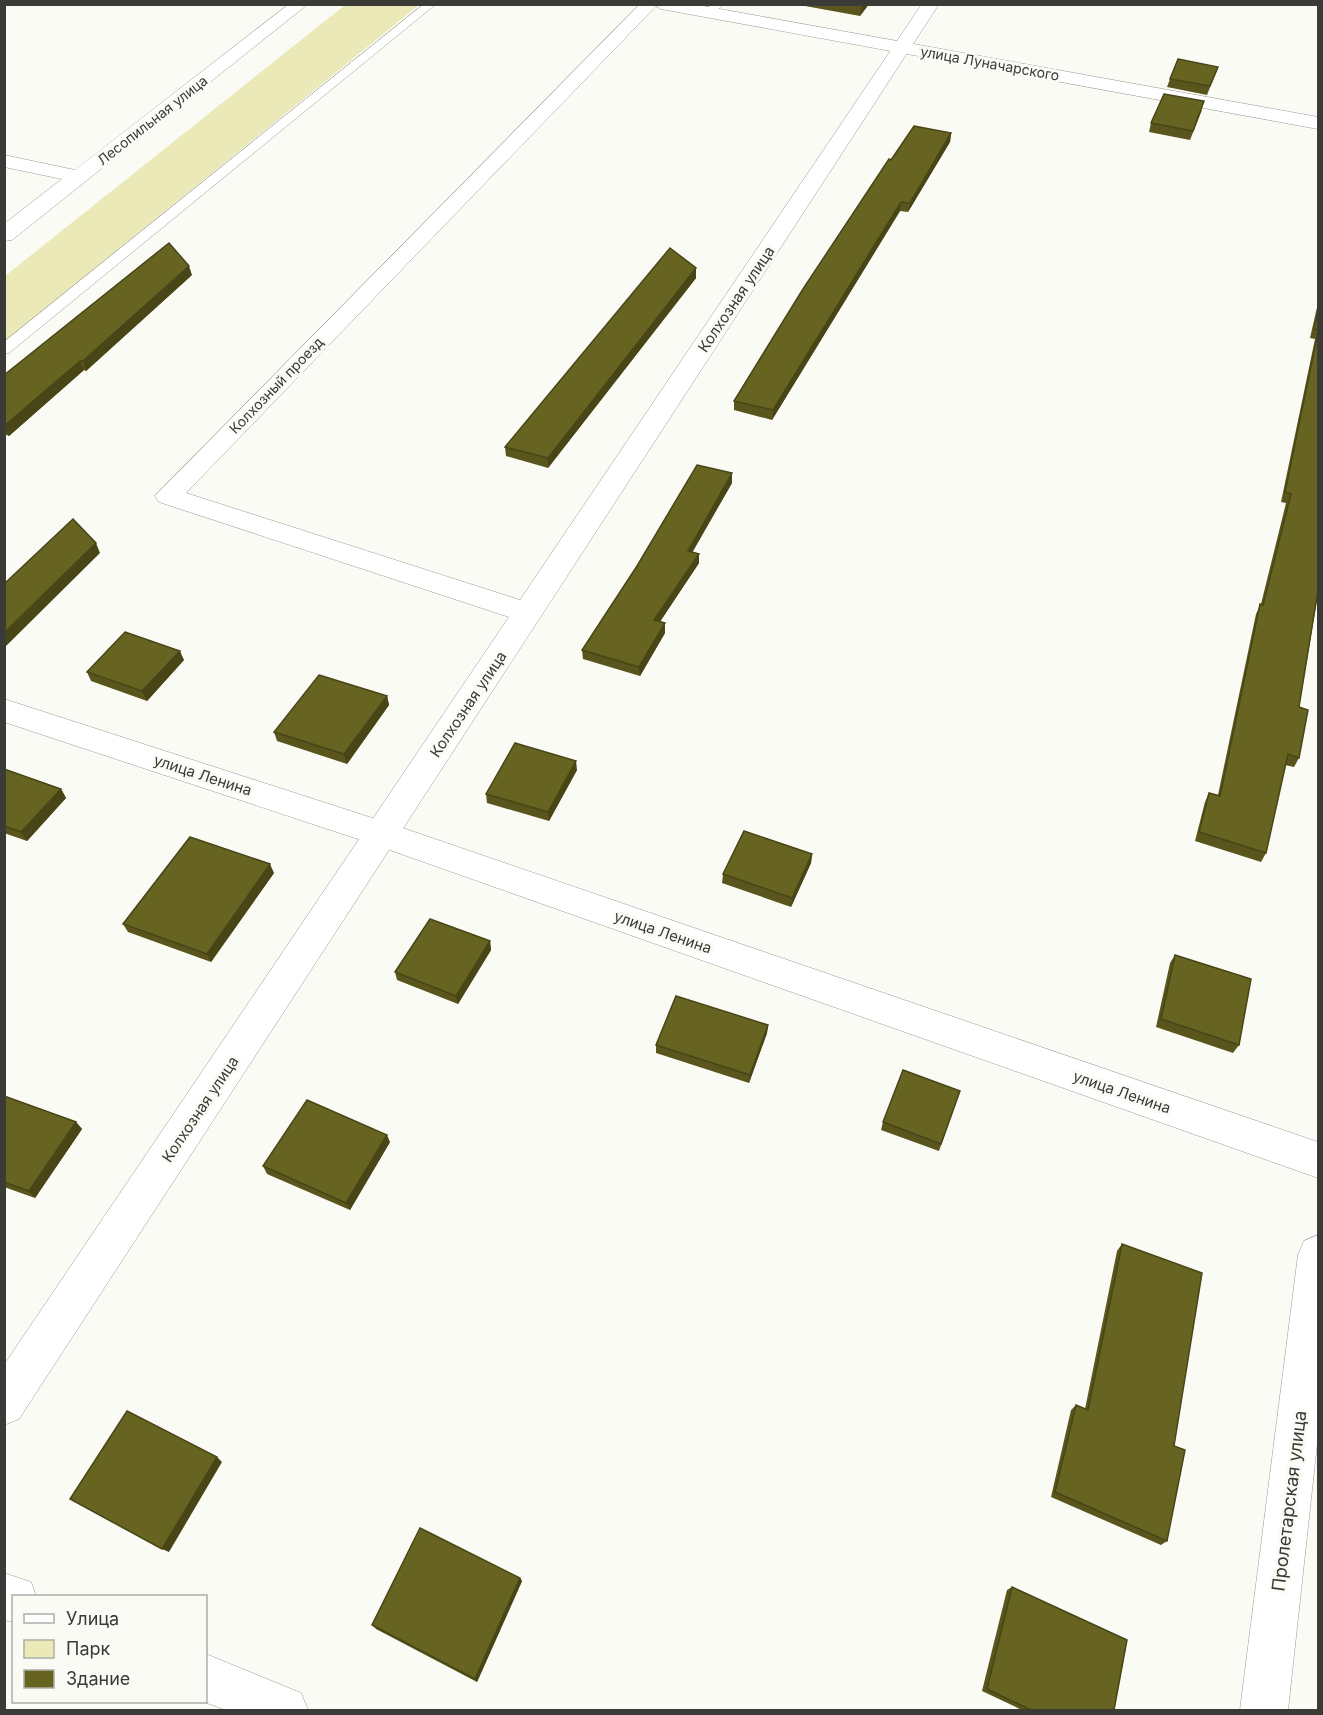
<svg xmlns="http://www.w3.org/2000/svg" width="1323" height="1715" viewBox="0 0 1323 1715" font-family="Inter,sans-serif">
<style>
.green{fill:#eae9b7}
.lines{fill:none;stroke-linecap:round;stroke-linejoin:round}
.lane-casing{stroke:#9a9a95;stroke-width:1}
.street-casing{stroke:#9a9a95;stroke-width:1}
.secondary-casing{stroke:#9a9a95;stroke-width:1}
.lane{fill:#fff;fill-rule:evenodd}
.street{fill:#fff;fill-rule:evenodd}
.secondary{fill:#fff;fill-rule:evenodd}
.wall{fill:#59551c}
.shaded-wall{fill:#484517}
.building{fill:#676321;stroke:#484517;stroke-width:1.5}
.labels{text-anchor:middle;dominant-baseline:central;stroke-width:6;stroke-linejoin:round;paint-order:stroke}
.far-street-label{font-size:14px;fill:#3a3a37;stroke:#fbfbf5}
.street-label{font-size:15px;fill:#3a3a37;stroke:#fbfbf5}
.near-street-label{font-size:18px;fill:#3a3a37;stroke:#fbfbf5}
</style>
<rect width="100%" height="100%" fill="#fbfbf5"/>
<path class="green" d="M345,5H419L5,341V276Z"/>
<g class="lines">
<g class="lane-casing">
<g id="lane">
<path d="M424,4H436L9,353L4,354V342Z"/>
<path d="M711,4H723L713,15H705L703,13Z"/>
</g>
</g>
<g class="street-casing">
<g id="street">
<path d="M289,4H308L12,240L4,241V224L62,179L4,167V155L75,170Z"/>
<path d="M640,4H658L186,493L520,600L922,4H939L19,1419L4,1425V1365L509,617L159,502L155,496Z"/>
<path d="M1318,1235V1435L1288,1710H1240L1298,1255L1304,1241Z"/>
<path d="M4,1573L31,1582L36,1596H14V1622L4,1620Z"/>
<path d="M206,1654L301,1693L308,1710H226L204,1702Z"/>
</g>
</g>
<g class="secondary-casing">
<g id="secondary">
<path d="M653,4H692L1318,117V129L661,9Z"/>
<path d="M4,699L394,825L1318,1142V1178L370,843L4,722Z"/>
</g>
</g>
<use href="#lane" class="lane"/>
<use href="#street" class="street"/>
<use href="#secondary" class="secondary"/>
</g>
<g class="wall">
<path d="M794,4H869L860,16Z"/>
<path d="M1218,67L1207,95L1167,87L1170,79Z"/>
<path d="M1202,110L1190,140L1149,132L1151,123Z"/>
<path d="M951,133L950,142L908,212L900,211L772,420L734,410V401L891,160Z"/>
<path d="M696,268V278L548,468L506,456L505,447Z"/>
<path d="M192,275L86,371L84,370L9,436L4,434V375Z"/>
<path d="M1318,303V594L1299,707V758L1294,767L1285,765L1266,853L1261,862L1195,841L1205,802L1209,793L1218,795L1256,614L1261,604L1286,503L1281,502L1315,339L1310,338Z"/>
<path d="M732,473V483L692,552L699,563L660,622L665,633L640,676L583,659L582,650Z"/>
<path d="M184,660L147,701L91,681L87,672Z"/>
<path d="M387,696L389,705L347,764L277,741L274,732Z"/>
<path d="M4,769L61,789L66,798L27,841L4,833Z"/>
<path d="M577,770L549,821L487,803L486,794Z"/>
<path d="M812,854L811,863L791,907L722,883L723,874Z"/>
<path d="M274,873L211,962L128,932L123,924Z"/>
<path d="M490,941L491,950L458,1004L397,980L395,972Z"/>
<path d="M1175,955L1239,1045L1233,1053L1156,1027L1170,963Z"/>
<path d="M768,1025L767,1033L749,1083L656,1053V1045Z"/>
<path d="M960,1091L939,1151L881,1130L883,1122Z"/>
<path d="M4,1096L76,1122L82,1129L35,1198L4,1187Z"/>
<path d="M390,1142L350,1210L267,1174L263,1166Z"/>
<path d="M1122,1244L1174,1446L1167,1541L1161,1545L1051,1497L1071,1410L1076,1405L1085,1409L1117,1251Z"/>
<path d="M520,1578L522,1581L477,1682L376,1629L372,1625Z"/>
<path d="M1012,1587L1114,1710H1022L982,1691L1007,1590Z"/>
</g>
<g class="shaded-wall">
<path d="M862,4H869L860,16Z"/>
<path d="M951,133L950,142L908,212L910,203Z"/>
<path d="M901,202L900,211L772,420L773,410Z"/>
<path d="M189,266L192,275L86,371L83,361Z"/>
<path d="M696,268V278L548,468V458Z"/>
<path d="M80,361L84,370L9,436L4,426Z"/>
<path d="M732,473V483L688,560V551Z"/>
<path d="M96,543L100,553L4,648V633Z"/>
<path d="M699,554V563L654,630V620Z"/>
<path d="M665,623V633L640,676L639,667Z"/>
<path d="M180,651L184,660L147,701L142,691Z"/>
<path d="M387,696L389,705L347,764L344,754Z"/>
<path d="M576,761L577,770L549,821L548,812Z"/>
<path d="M61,789L66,798L27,841L21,832Z"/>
<path d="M812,854L811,863L791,907L792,898Z"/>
<path d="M270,864L274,873L211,962L207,954Z"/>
<path d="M490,941L491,950L458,1004L456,996Z"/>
<path d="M768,1025L767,1033L749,1083L750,1075Z"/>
<path d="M76,1122L82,1129L35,1198L29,1191Z"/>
<path d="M387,1135L390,1142L350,1210L346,1203Z"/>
<path d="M217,1457L222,1462L169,1552L162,1549Z"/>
<path d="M520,1578L522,1581L477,1682L475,1679Z"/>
</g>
<g class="building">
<path d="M1178,59L1218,67L1210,86L1170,79Z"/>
<path d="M1164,94L1204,101L1193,131L1151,123Z"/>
<path d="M914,126L951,133L910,203L901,202L773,410L734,401L803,289L889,159L891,160Z"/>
<path d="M169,243L189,266L83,361H80L4,426V375Z"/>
<path d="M670,248L696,268L548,458L505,447Z"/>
<path d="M1318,311V330L1314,329Z"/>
<path d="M1318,332V590L1299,707L1308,710L1299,758L1288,754L1266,853L1199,832L1209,793L1220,796L1260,604L1263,605L1291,494L1285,492Z"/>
<path d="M697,465L732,473L688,551L699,554L654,620L665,623L639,667L582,650L637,566Z"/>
<path d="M73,519L96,543L4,633V584Z"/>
<path d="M125,632L180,651L142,691L87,672Z"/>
<path d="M319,675L387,696L344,754L274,732Z"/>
<path d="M515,743L576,761L548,812L486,794Z"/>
<path d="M4,769L61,789L21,832L4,826Z"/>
<path d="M744,831L812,854L792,898L723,874Z"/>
<path d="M190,837L270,864L207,954L123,924Z"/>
<path d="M430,919L490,941L456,996L395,972Z"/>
<path d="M1175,955L1251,979L1239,1045L1161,1019Z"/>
<path d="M676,996L768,1025L750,1075L656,1045Z"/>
<path d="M903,1070L960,1091L941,1144L883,1122Z"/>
<path d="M4,1096L76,1122L29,1191L4,1182Z"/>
<path d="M307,1100L387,1135L346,1203L263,1166Z"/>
<path d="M1122,1244L1202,1273L1174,1446L1185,1450L1167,1541L1055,1492L1076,1405L1088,1410Z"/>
<path d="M127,1411L217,1457L162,1549L70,1499Z"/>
<path d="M420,1528L520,1578L475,1679L372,1625Z"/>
<path d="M1012,1587L1127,1640L1114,1710H1031L987,1689Z"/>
</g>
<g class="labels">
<g class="far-street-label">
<text transform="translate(990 63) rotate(10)">улица Луначарского</text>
<text transform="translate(152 120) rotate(-38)">Лесопильная улица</text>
<text transform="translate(276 385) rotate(-46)">Колхозный проезд</text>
</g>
<g class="street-label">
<text transform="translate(736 299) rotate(-56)">Колхозная улица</text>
<text transform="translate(468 704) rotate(-56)">Колхозная улица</text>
<text transform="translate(203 775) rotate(18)">улица Ленина</text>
<text transform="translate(663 932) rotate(19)">улица Ленина</text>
<text transform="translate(1122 1092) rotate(19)">улица Ленина</text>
<text transform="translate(200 1109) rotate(-56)">Колхозная улица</text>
</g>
<g class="near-street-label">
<text transform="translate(1289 1501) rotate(-83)">Пролетарская улица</text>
</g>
</g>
<rect width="1323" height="1715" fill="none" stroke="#3a3a37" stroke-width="12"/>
<rect x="12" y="1595" width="195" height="108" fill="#fbfbf5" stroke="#aeaea9" stroke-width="1.5"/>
<rect x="24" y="1614" width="30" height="9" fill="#ffffff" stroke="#aeaea9" stroke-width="1.5"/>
<text x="66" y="1625" font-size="18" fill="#3a3a37">Улица</text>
<rect x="24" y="1640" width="30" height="18" fill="#eae9b7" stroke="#aeaea9" stroke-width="1.5"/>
<text x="66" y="1655" font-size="18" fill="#3a3a37">Парк</text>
<rect x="24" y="1670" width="30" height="18" fill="#676321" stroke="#aeaea9" stroke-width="1.5"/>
<text x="66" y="1685" font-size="18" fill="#3a3a37">Здание</text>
</svg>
